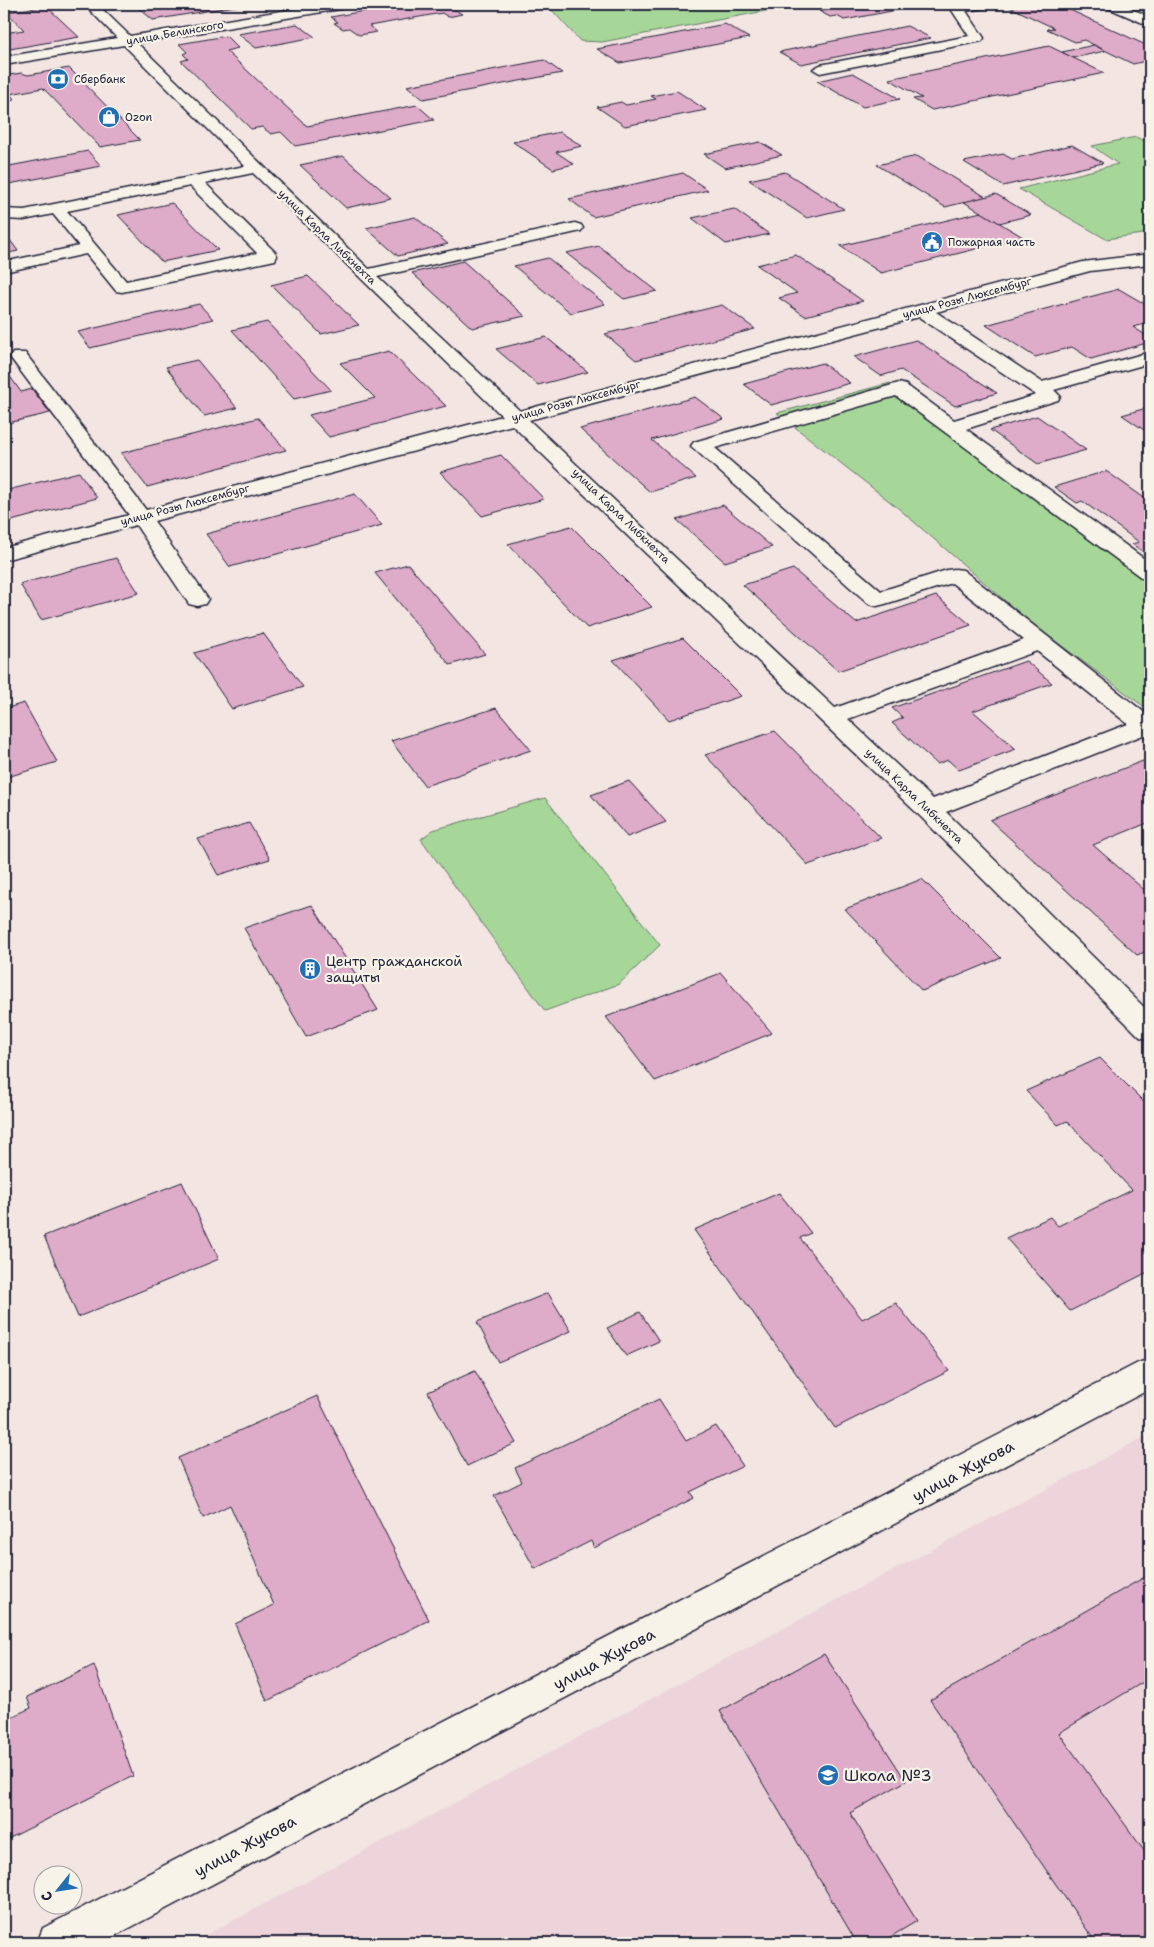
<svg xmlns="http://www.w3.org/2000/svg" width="1154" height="1947" viewBox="0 0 1154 1947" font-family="'Shantell Sans',sans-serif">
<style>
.built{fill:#ecd4da}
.green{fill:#a7d798;stroke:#647c6a}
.building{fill:#deabc8;stroke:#22223b}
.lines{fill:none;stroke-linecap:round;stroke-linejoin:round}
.minor-casing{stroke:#22223b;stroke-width:3}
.major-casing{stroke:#22223b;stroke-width:3}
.minor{fill:#f7f3e8;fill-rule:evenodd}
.major{fill:#f7f3e8;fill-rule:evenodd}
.tram{stroke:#22223b;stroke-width:1}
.labels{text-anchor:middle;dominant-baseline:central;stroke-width:4.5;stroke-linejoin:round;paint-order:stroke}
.far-street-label{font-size:11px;fill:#22223b;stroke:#f7f3e8}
.far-poi-label{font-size:11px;fill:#22223b;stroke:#f7f3e8;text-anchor:start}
.poi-label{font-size:14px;fill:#22223b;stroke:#f7f3e8;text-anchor:start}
.near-street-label{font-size:16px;fill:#22223b;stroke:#f7f3e8}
.near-poi-label{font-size:16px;fill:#22223b;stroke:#f7f3e8;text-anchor:start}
</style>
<rect width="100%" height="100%" fill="#f2e5e2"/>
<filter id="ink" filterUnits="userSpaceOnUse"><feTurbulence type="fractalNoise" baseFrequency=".02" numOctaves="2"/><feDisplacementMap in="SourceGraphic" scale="10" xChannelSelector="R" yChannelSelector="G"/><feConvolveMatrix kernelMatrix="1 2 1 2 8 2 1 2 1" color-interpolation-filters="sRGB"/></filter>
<g filter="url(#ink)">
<path class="built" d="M1150,1434V1943H191L822,1608Z"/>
<g class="green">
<path d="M572,4H802L602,42L580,41L550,8Z"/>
<path d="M1136,137L1150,144V233L1106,239L1019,189L1118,164L1092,146Z"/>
<path d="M890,383L1150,573V711L1032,624L898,508L777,413Z"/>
<path d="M545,798L660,945L619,984L545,1011L421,839L433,830Z"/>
</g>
<g class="building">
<path d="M134,4H247L153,20Z"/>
<path d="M404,4H446L462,14L448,17L442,13L369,26L377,32L359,35L349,28L343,29L334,23L338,22L331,17Z"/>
<path d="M831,4H929L844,20L837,16L830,17L819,11L827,10L820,6Z"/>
<path d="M1019,4H1057L1150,47V60L1133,64L1084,40L1075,42L1047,29L1054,28L1008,6Z"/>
<path d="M46,6L79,37L4,50V33L24,30L7,12Z"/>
<path d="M297,24L315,37L256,48L238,34Z"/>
<path d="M725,24L749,38L620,63L597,49Z"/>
<path d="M907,26L931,38L801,64L779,52Z"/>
<path d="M226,36L238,48L226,51L307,126L417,105L434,120L295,146L281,132L271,134L262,127L251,129L181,61L188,59L183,54L187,52L179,44Z"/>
<path d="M1094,45L1105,51L1073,58L1062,52Z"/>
<path d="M1049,46L1104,73L932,110L913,99L922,98L889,79Z"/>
<path d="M544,60L562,73L423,99L407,86Z"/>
<path d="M69,68L140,140L100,147L43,88L10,94L4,86V76L21,73L28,75Z"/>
<path d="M853,73L900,99L863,107L817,81Z"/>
<path d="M4,87L15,100L4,102Z"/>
<path d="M677,91L706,110L625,126L597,107L621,102L626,105L656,99L651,96Z"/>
<path d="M560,132L582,146L556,152L574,164L553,169L513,142Z"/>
<path d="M760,142L782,155L725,168L704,154Z"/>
<path d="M1072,145L1103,163L1003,186L964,162L1003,154L1012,159Z"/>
<path d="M88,151L101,166L4,185V167Z"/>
<path d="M343,156L391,198L346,208L300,165Z"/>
<path d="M917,156L986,197L945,207L877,165Z"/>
<path d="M785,172L844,209L807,218L749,180Z"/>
<path d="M683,173L708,190L593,217L569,199Z"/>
<path d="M996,194L1031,215L999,223L964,202Z"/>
<path d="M172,203L218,250L162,262L118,215Z"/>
<path d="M734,209L769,234L726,244L692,218Z"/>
<path d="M981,212L1023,237L881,273L840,246Z"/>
<path d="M415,217L448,244L398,256L366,228Z"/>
<path d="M4,232L18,251L4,254Z"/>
<path d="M599,246L657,291L624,299L566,253Z"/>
<path d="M796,255L863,301L805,316L779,298L797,293L757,265Z"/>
<path d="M548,258L605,304L571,313L514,266Z"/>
<path d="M463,261L525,316L472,328L412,273Z"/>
<path d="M308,276L359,325L321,334L271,285Z"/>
<path d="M1119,289L1150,307V323L1133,327L1150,338V342L1091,359L1072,347L1035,357L986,325Z"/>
<path d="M199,304L213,319L90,348L78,332Z"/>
<path d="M722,305L755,329L636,360L605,334Z"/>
<path d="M267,322L331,390L294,399L232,330Z"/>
<path d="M546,337L588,372L538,385L496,349Z"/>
<path d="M916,340L997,393L955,406L901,370L881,376L854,357Z"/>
<path d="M389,351L446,406L329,437L309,415L375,398L340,363Z"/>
<path d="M197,360L237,408L204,416L166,367Z"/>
<path d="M822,363L850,383L771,405L744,384Z"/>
<path d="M4,368L21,392L32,389L50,413L4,424Z"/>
<path d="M695,397L724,419L652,440L696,478L650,492L580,429Z"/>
<path d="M1150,407V434L1122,415Z"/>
<path d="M1037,416L1086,450L1038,464L990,430Z"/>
<path d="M258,418L286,450L147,487L121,453Z"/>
<path d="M501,455L544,499L482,516L440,472Z"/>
<path d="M1106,471L1150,502V557L1132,544L1139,542L1082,501L1077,503L1054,487Z"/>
<path d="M79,472L97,498L4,523V491Z"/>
<path d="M355,494L382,525L230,567L206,534Z"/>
<path d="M723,505L772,547L725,562L677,520Z"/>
<path d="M571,526L652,607L587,628L508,544Z"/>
<path d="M116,558L139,593L41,620L20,584Z"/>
<path d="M408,564L485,654L450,665L375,573Z"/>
<path d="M793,569L856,623L936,596L971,625L838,671L743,585Z"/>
<path d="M263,633L303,687L232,709L194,653Z"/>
<path d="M683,638L741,696L669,720L613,660Z"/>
<path d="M1026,661L1052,683L973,711L1016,749L959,770L948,760L937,764L892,723L903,718L892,708Z"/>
<path d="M24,703L57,762L4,778V709Z"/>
<path d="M496,708L531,750L425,786L391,741Z"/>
<path d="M775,731L881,838L808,865L705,755Z"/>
<path d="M1148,759L1150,761V822L1093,845L1150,895V950L1137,955L990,820Z"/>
<path d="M629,781L666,822L627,837L591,795Z"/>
<path d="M249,823L270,859L218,875L198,839Z"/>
<path d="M922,879L1001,958L922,991L845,909Z"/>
<path d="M312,905L378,1010L306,1037L244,928Z"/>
<path d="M721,973L772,1033L655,1081L606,1017Z"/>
<path d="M1100,1058L1150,1108V1271L1070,1311L1006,1238L1050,1217L1058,1226L1132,1190L1067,1121L1058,1125L1026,1091Z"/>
<path d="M182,1182L219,1259L78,1317L44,1236Z"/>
<path d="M779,1193L811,1233L800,1238L862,1319L896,1303L949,1371L835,1428L694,1230Z"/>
<path d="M548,1293L571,1331L498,1362L477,1322Z"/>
<path d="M640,1312L659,1341L626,1356L607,1328Z"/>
<path d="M475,1371L516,1443L467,1466L428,1392Z"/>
<path d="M317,1396L429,1620L267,1701L235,1624L274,1605L230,1505L203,1518L178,1458Z"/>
<path d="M659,1399L686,1441L716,1426L743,1466L690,1492L694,1498L594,1548L591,1541L535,1569L494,1496L522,1482L515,1468Z"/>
<path d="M1150,1574V1678L1059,1733L1150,1859V1943H1096L930,1700Z"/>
<path d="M824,1654L906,1781L850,1813L917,1921L880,1943H857L720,1711Z"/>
<path d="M94,1665L133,1776L4,1841V1720L31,1708L27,1697Z"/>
</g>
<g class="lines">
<g class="minor-casing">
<g id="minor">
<path d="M84,4H97L130,36L324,4H352L346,8L137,43L369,269L575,223L581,225L583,228L581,231L377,277L520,411L1083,262L1150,254V264L1090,271L936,312L1042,382L1150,352V363L1054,390L1060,396L1058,400L966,429L1150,563V579L1142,578L896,396L715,448L881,591L947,570L955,569L963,570L1150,717V736L1143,735L946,812L1150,1013V1040L1140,1037L920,816L512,425L154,521L208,599L205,604L197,606L189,604L136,525L4,560V548L129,515L13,361L10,357L13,353H25L146,510L502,416L253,173L205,183L275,252L277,256L275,260L122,292L116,291L86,254L4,272V262L79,246L53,214L24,220L4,219V209L24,210L245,166L124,45L4,65V57L117,38ZM190,186L257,253L126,281L67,211ZM919,317L1036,395L954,420L906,385L899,383L694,442L691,446L869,604L877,606L885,604L952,583L1024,640L835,708L529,420ZM1037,651L1128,724L933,799L848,719Z"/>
<path d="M965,4H991L990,7L966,11L984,38L982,41L820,73L813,69L820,65L969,36L951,9L953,6Z"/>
<path d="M1150,1359V1389L101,1943H37L43,1928L1138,1363Z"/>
</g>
</g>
<g class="major-casing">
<path id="major" d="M1105,4H1121L1150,17V26L1106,7Z"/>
</g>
<use href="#minor" class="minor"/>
<use href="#major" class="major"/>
<path class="tram" d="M1129,4L1150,13"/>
</g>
</g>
<defs>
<g id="bank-disc" transform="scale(1.125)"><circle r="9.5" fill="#1f6fb2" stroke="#f7f3e8"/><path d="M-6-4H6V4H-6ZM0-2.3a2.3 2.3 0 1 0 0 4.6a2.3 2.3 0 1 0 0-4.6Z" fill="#fff"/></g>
<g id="shop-disc" transform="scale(1.125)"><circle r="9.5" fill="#1f6fb2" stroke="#f7f3e8"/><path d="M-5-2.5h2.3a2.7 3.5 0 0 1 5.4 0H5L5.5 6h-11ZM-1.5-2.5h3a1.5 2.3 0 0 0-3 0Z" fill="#fff"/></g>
<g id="civic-disc" transform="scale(1.125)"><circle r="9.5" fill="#1f6fb2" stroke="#f7f3e8"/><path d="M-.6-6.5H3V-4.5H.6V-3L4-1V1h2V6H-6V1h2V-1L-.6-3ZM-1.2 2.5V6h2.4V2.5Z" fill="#fff"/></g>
<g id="building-disc" transform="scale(1.125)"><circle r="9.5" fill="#1f6fb2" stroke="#f7f3e8"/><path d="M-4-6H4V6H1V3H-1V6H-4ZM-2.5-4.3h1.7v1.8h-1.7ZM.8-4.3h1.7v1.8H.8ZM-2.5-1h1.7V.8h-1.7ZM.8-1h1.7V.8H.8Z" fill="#fff"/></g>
<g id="school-disc" transform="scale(1.125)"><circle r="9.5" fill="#1f6fb2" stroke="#f7f3e8"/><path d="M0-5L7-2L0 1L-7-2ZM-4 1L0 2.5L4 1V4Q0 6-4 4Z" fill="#fff"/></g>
</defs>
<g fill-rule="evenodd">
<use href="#bank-disc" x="58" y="79"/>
<use href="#shop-disc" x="109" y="117"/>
<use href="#civic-disc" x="932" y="242"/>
<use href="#building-disc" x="310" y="969"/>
<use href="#school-disc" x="828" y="1775"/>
</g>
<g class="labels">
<g class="far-street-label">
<text transform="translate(175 33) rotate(-10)">улица Белинского</text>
<text transform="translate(327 237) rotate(44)">улица Карла Либкнехта</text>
<text transform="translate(967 298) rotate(-15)">улица Розы Люксембург</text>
<text transform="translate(576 401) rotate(-15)">улица Розы Люксембург</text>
<text transform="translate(185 505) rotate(-15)">улица Розы Люксембург</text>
<text transform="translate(621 516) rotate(44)">улица Карла Либкнехта</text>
<text transform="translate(914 796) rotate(44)">улица Карла Либкнехта</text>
</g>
<g class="far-poi-label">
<text x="74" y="79">Сбербанк</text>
<text x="125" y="117">Ozon</text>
<text x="948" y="242">Пожарная часть</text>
</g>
<g class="poi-label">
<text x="326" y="961">Центр гражданской<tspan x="326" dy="16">защиты</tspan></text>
</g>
<g class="near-street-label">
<text transform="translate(963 1471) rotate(-28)">улица Жукова</text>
<text transform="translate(604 1659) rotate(-28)">улица Жукова</text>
<text transform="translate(245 1846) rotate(-28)">улица Жукова</text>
</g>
<g class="near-poi-label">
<text x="844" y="1775">Школа №3</text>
</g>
</g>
<rect width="1154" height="1947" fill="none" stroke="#f7f3e8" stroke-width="20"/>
<rect x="10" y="10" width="1134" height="1927" fill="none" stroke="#22223b" stroke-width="2" filter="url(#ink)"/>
<g transform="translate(58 1890) rotate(240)"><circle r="24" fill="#f7f3e8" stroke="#a29fa3"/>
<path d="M0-4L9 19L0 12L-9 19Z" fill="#1f6fb2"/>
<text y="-8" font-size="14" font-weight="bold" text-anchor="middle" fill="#22223b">С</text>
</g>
</svg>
